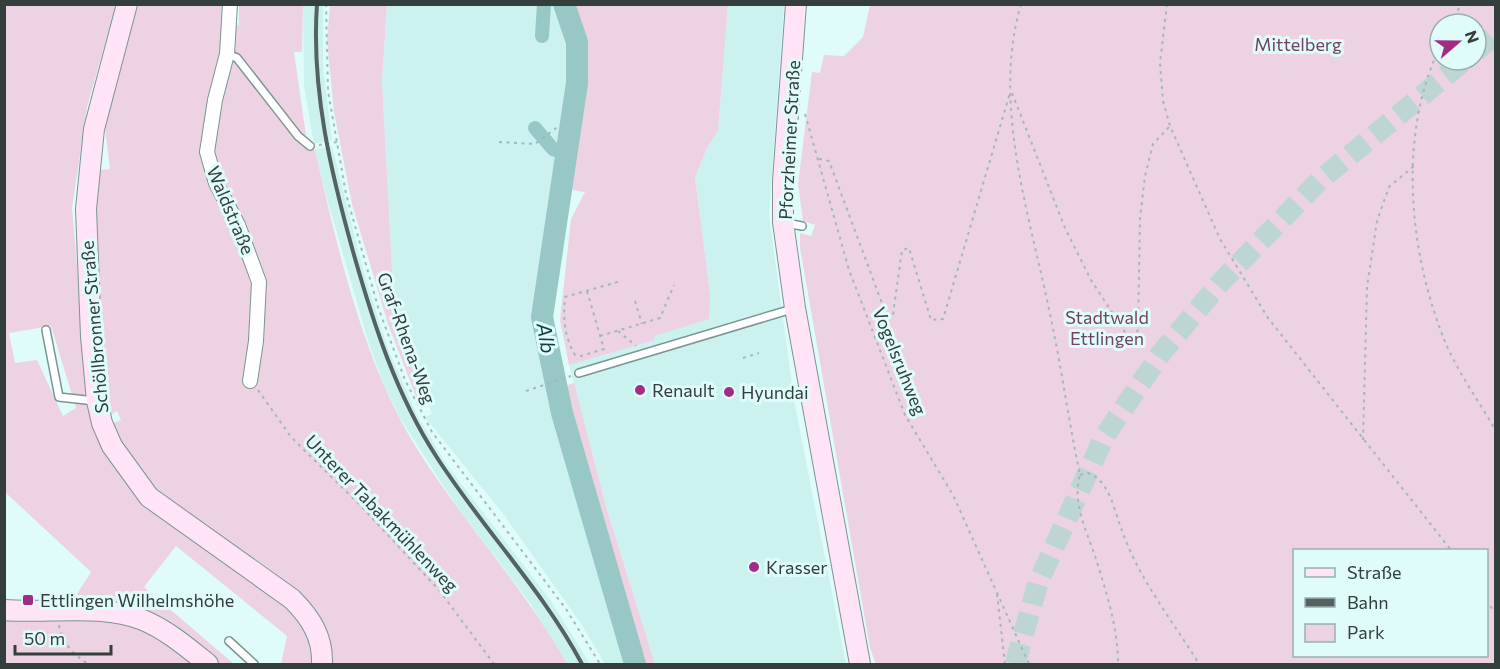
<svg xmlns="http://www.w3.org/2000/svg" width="1500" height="669" viewBox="0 0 1500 669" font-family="Commissioner,sans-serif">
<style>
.built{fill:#ccf2f0}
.green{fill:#edd2e3;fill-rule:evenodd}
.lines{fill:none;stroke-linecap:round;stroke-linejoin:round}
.canal{stroke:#97c8c5;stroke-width:14}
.river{stroke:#97c8c5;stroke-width:22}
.primary-tunnel{stroke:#bdd6d4;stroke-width:21;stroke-dasharray:21 10;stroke-linecap:butt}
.service-casing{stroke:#7a9593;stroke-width:10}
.minor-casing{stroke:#7a9593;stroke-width:16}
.secondary-casing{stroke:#7a9593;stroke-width:22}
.path{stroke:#a2b9b7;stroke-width:2;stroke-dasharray:3 4.5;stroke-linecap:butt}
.service{stroke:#fff;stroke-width:7}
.minor{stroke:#fff;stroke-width:14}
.secondary{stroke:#ffe3f6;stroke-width:20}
.rail{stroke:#546261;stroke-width:4}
.poi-dot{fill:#a22c85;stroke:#dffcfa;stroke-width:2}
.labels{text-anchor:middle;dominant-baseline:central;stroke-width:6;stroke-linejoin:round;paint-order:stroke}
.park-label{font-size:18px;fill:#724263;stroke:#dffcfa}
.street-label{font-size:18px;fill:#333e3d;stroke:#dffcfa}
.poi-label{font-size:18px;fill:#333e3d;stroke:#dffcfa;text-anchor:start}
.water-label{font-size:20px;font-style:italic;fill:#113f3d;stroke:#dffcfa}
</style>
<rect width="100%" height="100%" fill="#dffcfa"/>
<g class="built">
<path d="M303,5H323V66L332,140L314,144L304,86Z"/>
<path d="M387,5H560L572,39L566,121L533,317L547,392L624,664H605L582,625L504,515L425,417L432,414L394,307L382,81Z"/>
<path d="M728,5H784L769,215L794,400L846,664H655L607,510L569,365L654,340L653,336L710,294L695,177L708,146L718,131Z"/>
<path d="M332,146L364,273L388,349L418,417L447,465L551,601L590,664H567L530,603L455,504L400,418L384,385L368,341L324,188L315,150Z"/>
</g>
<g class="green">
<path d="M4,5H116L87,107L72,208L88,394L93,428L104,450L111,424L121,420L117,411L109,416L105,396L96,294H99L96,196L99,170L110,169L104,120L137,5H223L225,16L239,26V5H303L302,52H294L308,150H315C338,251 364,367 421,455C467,527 526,590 567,664H277H281L287,636L176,546L144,587L234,664H5V620H80L77,594L91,572L5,492ZM51,326L76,408L63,416L37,360L15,363L9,333Z"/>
<path d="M330,5H387L382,81L394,307L425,396L417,399L388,324L352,204L334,112L327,40Z"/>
<path d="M570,5H728L718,131L708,146L695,177L710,294L709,319L654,336L655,340L569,365L560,320L571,219L585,192L572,190L569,164L580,94L583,40Z"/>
<path d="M870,5H1495V664H876L870,648L800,248V233L811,236L815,225L803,221L798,184L812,72L820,73L824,55L844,56L863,37ZM1440,24H1476V60H1440ZM1294,550H1486V656H1294Z"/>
<path d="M574,383L607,510L655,664H624L547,392Z"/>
</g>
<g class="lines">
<g class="canal">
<path d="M542,36L544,4"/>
<path d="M535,128L553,149L565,153"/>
</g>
<path class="river" d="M564,4L577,42V83L542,317L562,413L635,664"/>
<g class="primary-tunnel">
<path d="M1476,51L1496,34"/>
<path d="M1015,664L1038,583L1104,437L1162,352L1221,282L1319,181L1465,60"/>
</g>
<g class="service-casing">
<g id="service">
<path d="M227,54L237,58L298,136L310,146"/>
<path d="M786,223L802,226"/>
<path d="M46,330L59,397L95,401"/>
<path d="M579,373L792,309"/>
<path d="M229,641L254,664"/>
</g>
</g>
<g class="minor-casing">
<path id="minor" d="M230,4L227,54L215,100L207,152L216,183L238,225L259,282L256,341L250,381"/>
</g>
<g class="secondary-casing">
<g id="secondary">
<path d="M127,4L94,129L86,209L91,336L97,401L102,423L112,446L149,497L292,599C311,618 323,637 322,664"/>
<path d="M796,4L783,181V222L795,308L860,664"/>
<path d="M4,610C49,614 100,603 143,620C167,630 188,648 208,664"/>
</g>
</g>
<g class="path">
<path d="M326,4L328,91L346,194L378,307L405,380L432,432L566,609L600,664"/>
<path d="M1021,4C991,106 1031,218 1051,319C1062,371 1069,423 1080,475C1072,502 1086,530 1095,556C1106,591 1118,627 1118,664"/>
<path d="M1167,4L1160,63L1163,101L1170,126L1220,239L1268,318L1451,550"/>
<path d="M1451,24L1461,4"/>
<path d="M1440,47C1397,135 1409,255 1446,344C1459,374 1480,403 1496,431"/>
<path d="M1012,93L1065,228L1091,280L1130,340L1138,330L1140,218L1145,176L1153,144L1169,127"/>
<path d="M805,114L849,270L905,415L953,495L1029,664"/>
<path d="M499,142L535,144L560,125"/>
<path d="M319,145L337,142"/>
<path d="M819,159L829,161L886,314H893L902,250L909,248L931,320L943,319L1010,93"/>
<path d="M587,291L604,349L581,356L575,355C564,335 563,319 565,297L621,281"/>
<path d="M635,301L642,324"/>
<path d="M618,331L636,346"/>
<path d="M600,336L660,318L674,285"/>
<path d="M743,358L759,353"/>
<path d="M258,390L291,437L361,506L439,590L494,664"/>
<path d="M526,391L571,376"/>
<path d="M1363,440L1367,287L1377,221L1389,187L1414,166"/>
<path d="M1080,475L1088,473C1109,481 1113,506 1120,525C1137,577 1171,618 1199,664"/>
<path d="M997,594L1005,664"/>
<path d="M1486,600L1496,614"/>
<path d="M59,625C62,643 73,654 88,664"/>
</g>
<use href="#service" class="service"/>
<use href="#minor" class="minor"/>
<use href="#secondary" class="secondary"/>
<path class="rail" d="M317,4C311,90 331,173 354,255C374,325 396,394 436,456C482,528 542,589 582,664"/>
</g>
<g class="poi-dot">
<circle cx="640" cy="390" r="6"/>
<circle cx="729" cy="392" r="6"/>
<circle cx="754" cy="567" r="6"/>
<rect x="22" y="594" width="12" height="12" rx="3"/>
</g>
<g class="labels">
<g class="park-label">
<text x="1298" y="44">Mittelberg</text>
<text x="1107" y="317">Stadtwald<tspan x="1107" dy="21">Ettlingen</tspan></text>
</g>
<g class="street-label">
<text transform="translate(789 140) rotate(-87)">Pforzheimer Straße</text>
<text transform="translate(231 210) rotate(67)">Waldstraße</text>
<text transform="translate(94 327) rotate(-95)">Schöllbronner Straße</text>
<text transform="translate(407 338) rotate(70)">Graf-Rhena-Weg</text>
<text transform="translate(900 361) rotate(68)">Vogelsruhweg</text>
<text transform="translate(382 513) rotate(46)">Unterer Tabakmühlenweg</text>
</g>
<g class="poi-label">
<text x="652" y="390">Renault</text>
<text x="741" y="392">Hyundai</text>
<text x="766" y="567">Krasser</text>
<text x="40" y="600">Ettlingen Wilhelmshöhe</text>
</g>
<g class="water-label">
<text transform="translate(547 338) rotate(80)">Alb</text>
</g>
</g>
<rect width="1500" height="669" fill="none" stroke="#333e3d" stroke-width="12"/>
<rect x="1293" y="549" width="195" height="108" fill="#dffcfa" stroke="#9ab0ae" stroke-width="1.5"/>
<rect x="1305" y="568" width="30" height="9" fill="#ffe3f6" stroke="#9ab0ae" stroke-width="1.5"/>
<text x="1347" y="579" font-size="18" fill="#333e3d">Straße</text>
<rect x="1305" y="598" width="30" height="9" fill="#546261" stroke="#9ab0ae" stroke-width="1.5"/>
<text x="1347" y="609" font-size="18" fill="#333e3d">Bahn</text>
<rect x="1305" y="624" width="30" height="18" fill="#edd2e3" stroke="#9ab0ae" stroke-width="1.5"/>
<text x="1347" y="639" font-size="18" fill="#333e3d">Park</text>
<g transform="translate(1458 42) rotate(70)"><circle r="28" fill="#dffcfa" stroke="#9ab0ae" stroke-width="1.5"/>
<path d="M0-4.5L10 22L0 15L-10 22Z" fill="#a22c85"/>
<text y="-9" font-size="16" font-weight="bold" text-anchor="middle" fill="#333e3d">N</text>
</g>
<path d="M15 645v9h96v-9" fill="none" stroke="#333e3d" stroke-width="3"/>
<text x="24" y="645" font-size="18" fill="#333e3d" stroke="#dffcfa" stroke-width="4.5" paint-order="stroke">50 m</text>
</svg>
